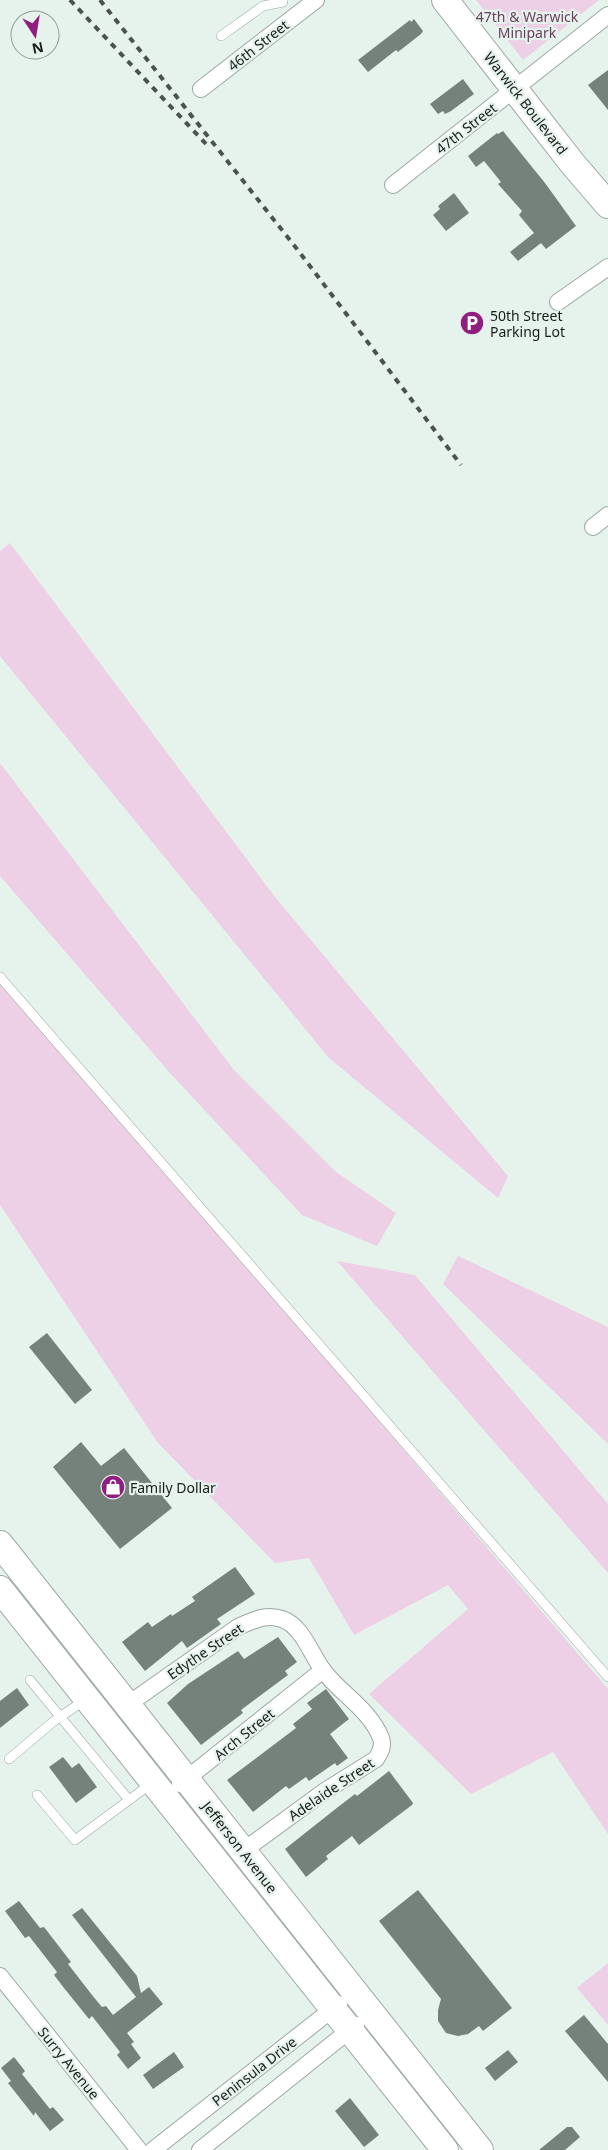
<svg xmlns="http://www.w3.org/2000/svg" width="608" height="2150" viewBox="0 0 608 2150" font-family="'Noto Sans',sans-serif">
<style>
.green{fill:#edd0e5}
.building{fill:#75817b}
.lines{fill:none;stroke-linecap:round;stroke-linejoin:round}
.lane-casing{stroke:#9ca8a2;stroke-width:10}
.street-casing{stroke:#9ca8a2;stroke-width:18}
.primary-casing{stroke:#9ca8a2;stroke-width:28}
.lane{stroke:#fff;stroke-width:9}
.street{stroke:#fff;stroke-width:16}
.primary{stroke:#fff;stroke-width:26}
.rail{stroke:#4c524f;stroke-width:4;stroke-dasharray:6 6;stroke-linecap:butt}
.labels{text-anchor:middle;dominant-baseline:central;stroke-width:4.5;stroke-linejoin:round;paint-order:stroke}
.park-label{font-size:14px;fill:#693e5f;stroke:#e6f2ec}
.street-label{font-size:14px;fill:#181c1a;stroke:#e6f2ec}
.poi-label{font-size:14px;fill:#181c1a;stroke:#e6f2ec;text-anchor:start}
</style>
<rect width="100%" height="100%" fill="#e6f2ec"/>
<g class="green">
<path d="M476,0H599L523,60Z"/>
<path d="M10,543L275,897L508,1176L498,1198L329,1058L0,656V551Z"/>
<path d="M0,763L234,1070L336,1172L396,1213L377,1246L302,1215L170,1073L0,876Z"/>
<path d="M0,978L608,1689V1834L553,1752L471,1794L369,1694L468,1609L448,1585L354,1635L309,1558L275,1563L158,1443L0,1205Z"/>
<path d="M458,1256L608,1327V1444L443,1284Z"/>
<path d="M337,1261L415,1275L608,1504V1573Z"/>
<path d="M608,1963V2025L577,1988Z"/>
</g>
<g class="building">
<path d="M414,19L423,31L421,34L398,52L396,50L368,72L358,60L410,20L411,22Z"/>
<path d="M608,70V110L588,85Z"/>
<path d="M463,79L474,94L451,111L445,114L443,111L438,114L430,104Z"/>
<path d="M503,131L545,183L576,226L546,249L541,243L518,261L510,252L534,233L519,215L522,211L498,184L501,182L484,161L476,167L468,156L497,133L498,134Z"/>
<path d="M454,193L469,213L446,231L433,215L440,209L438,206Z"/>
<path d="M47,1333L92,1390L75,1404L29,1347Z"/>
<path d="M81,1442L101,1466L124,1448L172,1508L120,1549L53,1467Z"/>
<path d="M235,1567L255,1594L217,1619L221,1624L187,1648L182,1641L145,1671L122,1642L148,1622L152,1627L171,1614L172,1616L195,1601L192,1597Z"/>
<path d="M278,1637L297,1662L285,1671L288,1675L241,1710L243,1713L201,1745L167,1703L188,1684L238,1651L244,1659Z"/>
<path d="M17,1688L29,1705L0,1728V1701Z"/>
<path d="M326,1689L349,1719L330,1734L348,1758L337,1766L335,1763L309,1781L306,1777L289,1789L286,1786L253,1812L227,1780L296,1728L293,1724L312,1709L307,1703Z"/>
<path d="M63,1757L72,1768L79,1763L97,1787L76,1803L49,1767Z"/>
<path d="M389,1771L413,1803L412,1805L359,1845L352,1836L326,1856L328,1859L306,1877L285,1849L338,1807L355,1794L357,1796Z"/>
<path d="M418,1890L512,2008L483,2031L479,2026L468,2034L458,2036L446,2033L438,2021V2010L441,1999L379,1921Z"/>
<path d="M19,1901L40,1928L44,1927L71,1962L68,1964L92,1995L102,2007L106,2006L113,2015L136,1997L72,1915L82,1908L137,1976L141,1993L149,1987L163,2004L127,2033L134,2042L131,2044L141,2058L128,2069L117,2055L120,2052L92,2016L89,2019L64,1988L54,1975L57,1972L29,1936L25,1938L5,1911Z"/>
<path d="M584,2015L608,2044V2082L565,2031Z"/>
<path d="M508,2050L518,2062L495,2081L485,2068Z"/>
<path d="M174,2052L184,2067L153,2089L143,2075Z"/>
<path d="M14,2057L25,2071L22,2074L50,2109L53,2107L64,2120L50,2131L35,2112L34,2116L8,2083L11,2081L1,2068Z"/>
<path d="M350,2098L379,2135L364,2147L335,2111Z"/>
<path d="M567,2127H572L580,2137L565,2150H539Z"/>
</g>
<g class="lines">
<g class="lane-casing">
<g id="lane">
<path d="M221,36L263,6L283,2"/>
<path d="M0,977L608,1677"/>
<path d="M30,1680L129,1800L152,1783"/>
<path d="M9,1759L54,1721L85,1700"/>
<path d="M37,1795L75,1840L129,1800"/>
</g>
</g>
<g class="street-casing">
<g id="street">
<path d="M201,89L316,0"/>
<path d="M393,185L608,15"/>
<path d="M558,302L608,267"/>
<path d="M593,527L608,515"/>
<path d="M127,1705L238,1627C252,1621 266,1613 282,1619C302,1626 310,1652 322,1669C339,1693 369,1708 381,1738C384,1746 380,1753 376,1759L325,1791L243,1851"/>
<path d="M180,1784L323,1670"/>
<path d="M0,1976L139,2150"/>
<path d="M153,2150L339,2004"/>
<path d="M200,2150L356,2025"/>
</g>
</g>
<g class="primary-casing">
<g id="primary">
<path d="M445,0L572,163L608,205"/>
<path d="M0,1544L480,2150"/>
<path d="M0,1589L445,2150"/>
</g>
</g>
<use href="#lane" class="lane"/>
<use href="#street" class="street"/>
<use href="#primary" class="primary"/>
<g class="rail">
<path d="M70,0L208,146"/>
<path d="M100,0L297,249L461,465"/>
</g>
</g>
<defs>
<g id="parking-disc" transform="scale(1.25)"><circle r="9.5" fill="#901e7e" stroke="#e6f2ec"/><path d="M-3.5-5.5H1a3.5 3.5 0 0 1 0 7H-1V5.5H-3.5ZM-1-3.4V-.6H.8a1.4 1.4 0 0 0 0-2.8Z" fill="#fff"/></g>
<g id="shop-disc" transform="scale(1.25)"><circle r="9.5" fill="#901e7e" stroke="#e6f2ec"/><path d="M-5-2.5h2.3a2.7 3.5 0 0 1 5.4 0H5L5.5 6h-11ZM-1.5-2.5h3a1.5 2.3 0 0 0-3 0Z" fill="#fff"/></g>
</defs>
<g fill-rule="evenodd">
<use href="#parking-disc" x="472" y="323"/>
<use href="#shop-disc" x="113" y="1487"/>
</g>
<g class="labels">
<g class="park-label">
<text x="527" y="16">47th &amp; Warwick<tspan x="527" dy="16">Minipark</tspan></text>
</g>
<g class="street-label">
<text transform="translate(258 45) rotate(-38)">46th Street</text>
<text transform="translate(526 103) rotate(52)">Warwick Boulevard</text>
<text transform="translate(466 128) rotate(-38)">47th Street</text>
<text transform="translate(205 1651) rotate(-34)">Edythe Street</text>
<text transform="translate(244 1734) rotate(-39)">Arch Street</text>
<text transform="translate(331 1789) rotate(-34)">Adelaide Street</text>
<text transform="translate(240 1847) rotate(52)">Jefferson Avenue</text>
<text transform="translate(69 2063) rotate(51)">Surry Avenue</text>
<text transform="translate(254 2071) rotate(-38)">Peninsula Drive</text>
</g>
<g class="poi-label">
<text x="490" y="315">50th Street<tspan x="490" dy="16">Parking Lot</tspan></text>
<text x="130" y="1487">Family Dollar</text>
</g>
</g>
<g transform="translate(35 35) rotate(168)"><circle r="24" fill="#e6f2ec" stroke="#949c98"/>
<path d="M0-4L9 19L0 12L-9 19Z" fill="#901e7e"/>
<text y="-8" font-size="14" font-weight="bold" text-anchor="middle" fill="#181c1a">N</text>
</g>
</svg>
